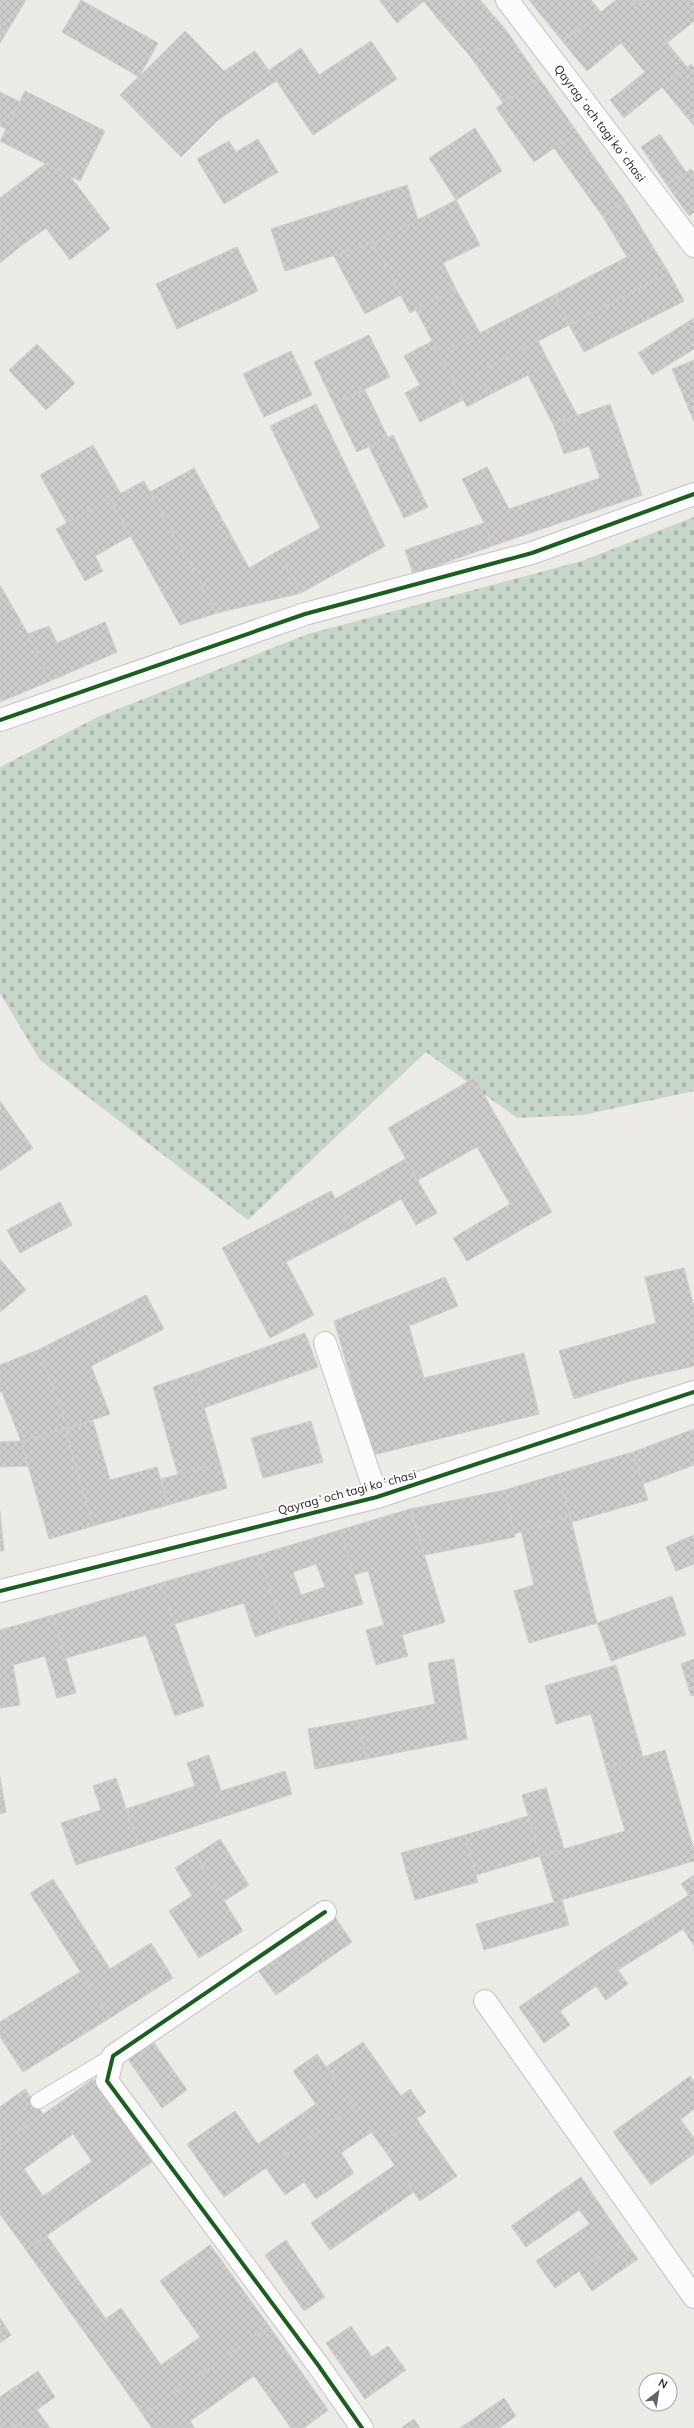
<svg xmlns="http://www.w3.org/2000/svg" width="694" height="2428" viewBox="0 0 694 2428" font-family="Mulish,sans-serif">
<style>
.cemetery{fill:url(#cemetery-stones)}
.building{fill:url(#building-cross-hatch);stroke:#cfcdca;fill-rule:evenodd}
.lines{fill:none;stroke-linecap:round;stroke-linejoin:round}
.service-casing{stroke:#c2c2c0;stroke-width:17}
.minor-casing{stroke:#c2c2c0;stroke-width:24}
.service{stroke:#fcfcfc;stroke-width:15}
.minor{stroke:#fcfcfc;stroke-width:22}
.cycleway-casing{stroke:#fff;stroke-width:6}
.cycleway{stroke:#1b5e20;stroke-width:4}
.labels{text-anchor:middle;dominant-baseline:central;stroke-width:3.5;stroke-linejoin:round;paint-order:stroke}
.street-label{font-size:12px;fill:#1f1f1f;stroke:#fff}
</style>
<defs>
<pattern id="cemetery-stones" width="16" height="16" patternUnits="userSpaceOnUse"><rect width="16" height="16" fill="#c7d6c8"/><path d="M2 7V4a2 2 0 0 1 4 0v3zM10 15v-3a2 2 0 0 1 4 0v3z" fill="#aab7ab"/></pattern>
<pattern id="building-cross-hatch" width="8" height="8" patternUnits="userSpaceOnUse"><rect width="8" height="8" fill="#cfcdcb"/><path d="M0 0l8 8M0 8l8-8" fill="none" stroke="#b1b0ae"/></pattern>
</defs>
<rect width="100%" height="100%" fill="#ecebe8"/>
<path class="cemetery" d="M694,517V1091L583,1115L517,1118L426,1052L248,1220L40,1060L0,993V767L98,717L308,634L582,561Z"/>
<g class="building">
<path d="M0,0H26L0,43Z"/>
<path d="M81,0L158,43L139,77L62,32Z"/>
<path d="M379,0H461L438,19L424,1L397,23Z"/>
<path d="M461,0H480L506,30L470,56L438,19Z"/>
<path d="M529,0H591L601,12L563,42Z"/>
<path d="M616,0H632L687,67L624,118L610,100L645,72L621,43L587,71L563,42Z"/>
<path d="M632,0H655L641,11Z"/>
<path d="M655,0H694V21L667,43L641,11Z"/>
<path d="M506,30L539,78L503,103L470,56Z"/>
<path d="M185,31L224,71L255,51L276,81L218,120L157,59Z"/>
<path d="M371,41L397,79L313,135L269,70L301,48L319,75Z"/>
<path d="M157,59L218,120L181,157L120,95Z"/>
<path d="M691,64L694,68V126L662,87Z"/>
<path d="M539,78L577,132L534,162L496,108Z"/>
<path d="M25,91L105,131L80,181L0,141Z"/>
<path d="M0,92L20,102L6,129L0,126Z"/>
<path d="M475,128L502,171L456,200L429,158Z"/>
<path d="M577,132L625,201L603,217L554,148Z"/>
<path d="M660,134L686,172L667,185L641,147Z"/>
<path d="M258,139L278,172L224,204L197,159L229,141L236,152Z"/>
<path d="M45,164L70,176L110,229L70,260L46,228L21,246L0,219V198Z"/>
<path d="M691,169L694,174V212L689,216L667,185Z"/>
<path d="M407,185L418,220L373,243L285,271L271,229Z"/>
<path d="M456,200L480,245L443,263L456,289L410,313L373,243Z"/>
<path d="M625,201L669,273L569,325L554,295L627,257L603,217Z"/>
<path d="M0,219L21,246L0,263Z"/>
<path d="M373,243L401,295L365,314L334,256Z"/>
<path d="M237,247L258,291L177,329L156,284Z"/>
<path d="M669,273L684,301L584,352L569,325Z"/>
<path d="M456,289L480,333L439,354L416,310Z"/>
<path d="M554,295L569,325L477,373L489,395L467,407L439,354Z"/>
<path d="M694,318V349L652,375L638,353Z"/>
<path d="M369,335L390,377L334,404L314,362Z"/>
<path d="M432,341L463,400L420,422L405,393L420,385L404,356Z"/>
<path d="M538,341L577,415L553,424L528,375L489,395L477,373Z"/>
<path d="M37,344L75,383L46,410L9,370Z"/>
<path d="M291,351L312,395L264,417L243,374Z"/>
<path d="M694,360V422L672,369Z"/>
<path d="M365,390L388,438L357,452L334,404Z"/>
<path d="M316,404L385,546L301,593L278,551L320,528L270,426Z"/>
<path d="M610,404L642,495L492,546L484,523L462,479L487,467L509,509L600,478L589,446L564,454L553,424Z"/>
<path d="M393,435L428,507L404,518L369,447Z"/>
<path d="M93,445L121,494L67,523L40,475Z"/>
<path d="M194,468L249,568L278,551L301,593L217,613L150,492Z"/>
<path d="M144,481L150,492L217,613L180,625L110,499Z"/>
<path d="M110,499L130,536L95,556L103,571L85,581L56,529Z"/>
<path d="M484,523L492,546L413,574L405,550Z"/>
<path d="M0,585L28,634L50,681L0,702Z"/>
<path d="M105,622L117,652L50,681L28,634L49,626L57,643Z"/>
<path d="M474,1078L552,1212L467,1261L453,1238L510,1204L477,1147L418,1180L388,1128Z"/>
<path d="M0,1101L33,1148L0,1171Z"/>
<path d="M405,1159L437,1213L416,1225L401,1199L351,1228L335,1199Z"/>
<path d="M331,1191L351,1228L286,1262L314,1315L270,1338L222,1248Z"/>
<path d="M60,1202L72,1225L20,1253L7,1230Z"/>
<path d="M0,1259L26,1290L0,1312Z"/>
<path d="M684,1268L694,1307V1366L634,1380L574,1399L559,1351L656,1323L645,1277Z"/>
<path d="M445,1277L458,1306L409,1326L424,1378L524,1353L539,1414L373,1455L334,1321Z"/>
<path d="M146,1295L164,1329L91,1366L110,1414L68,1428L38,1350Z"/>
<path d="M305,1333L318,1367L204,1408L194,1373Z"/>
<path d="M38,1350L68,1428L21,1441L2,1392H0V1365Z"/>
<path d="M194,1373L220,1463L178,1475L153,1387Z"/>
<path d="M93,1421L110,1480L157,1467L168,1505L93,1526L65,1429Z"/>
<path d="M311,1421L323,1462L263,1478L251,1438Z"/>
<path d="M65,1429L93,1526L49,1539L21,1441Z"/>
<path d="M694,1429V1465L643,1484L633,1452Z"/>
<path d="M21,1441L28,1466L0,1467V1442Z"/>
<path d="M633,1452L648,1500L572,1522L558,1474Z"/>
<path d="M220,1463L227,1488L168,1505L161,1479Z"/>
<path d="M558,1474L570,1516L514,1534L505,1490Z"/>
<path d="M505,1490L515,1537L425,1555L410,1509Z"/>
<path d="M410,1509L445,1622L402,1635L408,1656L376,1665L366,1630L384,1625L368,1571L354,1575L340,1530Z"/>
<path d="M0,1511L4,1551H0Z"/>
<path d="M570,1516L597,1623L529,1643L514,1591L534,1585L521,1531Z"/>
<path d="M340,1530L363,1604L283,1627L258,1555ZM316,1564L325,1587L301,1595L293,1572Z"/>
<path d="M694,1535V1564L676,1571L666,1547Z"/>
<path d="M258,1555L283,1627L255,1637L244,1603L174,1624L160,1583Z"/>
<path d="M160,1583L204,1706L175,1716L146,1635L66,1658L53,1615Z"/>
<path d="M672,1596L686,1635L611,1661L597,1623Z"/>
<path d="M53,1615L76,1693L57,1698L45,1656L13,1665L20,1705L0,1708V1630Z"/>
<path d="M454,1659L467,1739L366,1759L358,1720L435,1704L428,1663Z"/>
<path d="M694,1659V1695L691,1696L681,1664Z"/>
<path d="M616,1665L643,1757L606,1768L591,1714L556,1724L545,1686Z"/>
<path d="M358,1720L366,1759L315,1769L308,1729Z"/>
<path d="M665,1750L694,1850V1861L554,1902L540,1856L625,1831L606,1768Z"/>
<path d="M209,1755L229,1815L138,1845L126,1809L195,1786L187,1763Z"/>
<path d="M285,1771L292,1794L229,1815L221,1791Z"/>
<path d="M0,1777L6,1812L0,1814Z"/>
<path d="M116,1778L138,1845L76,1865L61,1823L101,1810L93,1786Z"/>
<path d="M546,1788L564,1849L540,1856L522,1795Z"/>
<path d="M528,1816L540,1856L476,1875L465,1835Z"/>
<path d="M465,1835L478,1882L415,1900L401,1853Z"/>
<path d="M220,1839L249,1885L224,1901L195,1855Z"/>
<path d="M195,1855L243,1931L199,1958L169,1911L192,1896L175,1868Z"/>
<path d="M694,1875V1903L681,1884Z"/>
<path d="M53,1879L110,1969L151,1943L173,1978L110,2018L30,1893Z"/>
<path d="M689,1895L694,1903V1946L683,1929L618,1970L603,1949Z"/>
<path d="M562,1900L569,1925L484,1950L476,1924Z"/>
<path d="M335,1917L352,1942L276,1995L258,1970Z"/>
<path d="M603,1949L628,1984L606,2000L596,1986L560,2011L570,2025L544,2043L519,2007Z"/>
<path d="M80,1972L110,2018L23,2072L0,2037V2022Z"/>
<path d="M152,2040L187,2090L162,2108L127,2058Z"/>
<path d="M363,2042L401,2096L410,2089L426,2112L380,2144L326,2067Z"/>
<path d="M317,2054L354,2107L224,2197L187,2144L235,2111L258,2144L316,2104L293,2071Z"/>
<path d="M690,2076L694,2082V2109L680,2120L663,2096Z"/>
<path d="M93,2079L152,2162L26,2250L0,2214V2145ZM73,2134L92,2161L43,2196L24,2169Z"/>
<path d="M25,2089L43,2114L0,2145V2107Z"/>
<path d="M663,2096L694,2138V2154L651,2185L613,2132Z"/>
<path d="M354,2107L372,2132L341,2153L354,2173L316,2199L304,2182L285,2195L266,2168Z"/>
<path d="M416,2118L457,2176L420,2201L380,2144Z"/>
<path d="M395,2165L414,2192L330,2250L311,2223Z"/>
<path d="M581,2177L624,2240L555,2288L536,2261L590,2224L579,2210L526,2247L511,2226Z"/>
<path d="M47,2236L106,2319L85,2333L26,2250Z"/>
<path d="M286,2240L325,2297L304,2311L265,2255Z"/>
<path d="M624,2240L638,2259L592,2291L579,2271Z"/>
<path d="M210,2245L269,2326L143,2415L85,2333L121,2308L161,2365L200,2337L160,2281Z"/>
<path d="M0,2318L11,2335L0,2343Z"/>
<path d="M269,2326L328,2410L304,2428H291L254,2376L190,2421L195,2428H152L143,2415Z"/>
<path d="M351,2326L372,2357L388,2346L406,2370L365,2399L326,2343Z"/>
<path d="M38,2371L55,2397L11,2428H0V2397Z"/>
<path d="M504,2398L516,2416L499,2428H460Z"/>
<path d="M37,2410L50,2428H11Z"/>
<path d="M414,2419L420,2428H401Z"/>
</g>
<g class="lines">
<g class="service-casing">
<path id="service" d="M38,2101L113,2056"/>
</g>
<g class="minor-casing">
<g id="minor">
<path d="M507,0L694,246"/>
<path d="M0,720L305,614L532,553L694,494"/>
<path d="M325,1343L377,1497"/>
<path d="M0,1591L377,1497L694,1392"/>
<path d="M325,1912L113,2056L107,2081L318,2365L362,2428"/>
<path d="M485,2001L694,2297"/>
</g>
</g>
<use href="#service" class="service"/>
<use href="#minor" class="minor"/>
<g class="cycleway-casing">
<g id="cycleway">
<path d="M0,720L305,614L532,553L694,494"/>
<path d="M0,1591L377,1497L694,1392"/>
<path d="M325,1912L113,2056L107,2081L318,2365L362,2428"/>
</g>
</g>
<use href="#cycleway" class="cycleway"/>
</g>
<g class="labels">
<g class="street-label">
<text transform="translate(600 123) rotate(53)">Qayragʻoch tagi koʻchasi</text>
<text transform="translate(347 1492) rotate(-15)">Qayragʻoch tagi koʻchasi</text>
</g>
</g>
<g transform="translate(658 2392) rotate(30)"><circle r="19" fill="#ffffff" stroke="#a5a5a5"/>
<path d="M0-3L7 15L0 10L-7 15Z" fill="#676665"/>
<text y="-6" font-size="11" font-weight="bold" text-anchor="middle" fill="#1f1f1f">N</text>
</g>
</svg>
